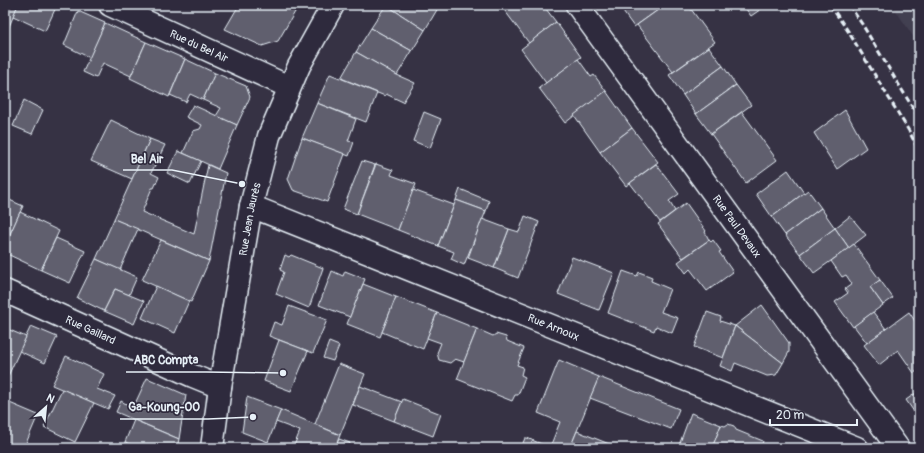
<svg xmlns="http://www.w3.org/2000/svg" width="924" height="453" viewBox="0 0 924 453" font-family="Pangolin,sans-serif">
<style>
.built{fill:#433f51}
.building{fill:#605e6e;stroke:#e8f1f8}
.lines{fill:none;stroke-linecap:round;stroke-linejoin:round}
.minor-casing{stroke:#e8f1f8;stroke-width:25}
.minor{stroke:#2f2a3d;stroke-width:22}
.rail{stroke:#e8f1f8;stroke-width:3;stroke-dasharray:6 3;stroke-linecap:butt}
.labels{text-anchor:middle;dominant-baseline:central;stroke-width:3.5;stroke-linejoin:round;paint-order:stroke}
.street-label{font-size:11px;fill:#e8f1f8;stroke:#2f2a3d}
.leader{fill:none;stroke:#e8f1f8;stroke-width:1.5}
.callout-dot{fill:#e8f1f8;stroke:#2f2a3d;stroke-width:1.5}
.callout-label{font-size:12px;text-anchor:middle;font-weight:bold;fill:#e8f1f8;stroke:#2f2a3d;stroke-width:3.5;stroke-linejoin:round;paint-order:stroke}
</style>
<rect width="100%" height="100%" fill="#363244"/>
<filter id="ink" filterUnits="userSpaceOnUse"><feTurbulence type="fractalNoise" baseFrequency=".025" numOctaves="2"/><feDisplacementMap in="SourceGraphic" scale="8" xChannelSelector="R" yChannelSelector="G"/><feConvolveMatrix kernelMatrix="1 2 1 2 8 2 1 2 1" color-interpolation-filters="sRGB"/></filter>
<g filter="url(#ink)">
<path class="built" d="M892,5H919V45Z"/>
<g class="building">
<path d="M5,5H18L8,29L5,27Z"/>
<path d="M18,5H57L45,31L13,16Z"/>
<path d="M239,5H299L278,41L262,46L225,29Z"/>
<path d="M386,5H433L438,8L425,30Z"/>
<path d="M386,5L425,30L412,51L371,28Z"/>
<path d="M505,5H543L556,22L529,43L502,7Z"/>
<path d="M618,5H665L634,27Z"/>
<path d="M665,5H688L715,42L673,72L637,25Z"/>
<path d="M743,5H767L751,16Z"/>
<path d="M78,11L105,23L90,58L64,45Z"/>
<path d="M556,22L581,57L546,83L521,49Z"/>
<path d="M105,23L146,42L131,76L103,63L96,78L83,72Z"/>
<path d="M371,28L412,51L397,75L356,52Z"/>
<path d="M146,42L185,59L169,97L130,78Z"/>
<path d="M709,47L723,66L683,95L669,75Z"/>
<path d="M356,52L397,75L415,83L403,102L386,94L385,96L341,78Z"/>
<path d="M185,59L215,73L203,100L190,94L186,102L170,95Z"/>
<path d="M578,59L591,77L594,75L606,91L565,123L539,88Z"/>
<path d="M723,66L736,85L696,114L683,95Z"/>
<path d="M215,73L246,86L250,97L237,125L216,116L221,108L203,100Z"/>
<path d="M330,74L377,93L366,122L317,103Z"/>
<path d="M736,85L751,105L711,134L696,114Z"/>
<path d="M606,91L632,128L600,152L574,115Z"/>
<path d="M24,100L43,110L32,134L13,126Z"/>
<path d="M317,103L356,119L348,141L354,142L349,156L302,138Z"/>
<path d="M193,105L237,125L218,169L183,153L193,131L200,129L202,125L186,117Z"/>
<path d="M845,110L866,148L837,169L814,133Z"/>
<path d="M424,112L441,119L430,148L413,141Z"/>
<path d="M742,112L777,160L746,183L711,134Z"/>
<path d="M111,120L150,139L132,179L91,161Z"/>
<path d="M632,128L658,162L626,186L600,152Z"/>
<path d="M302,138L345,154L327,202L293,190L288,179Z"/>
<path d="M150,139L165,145L151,173L159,177L154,188H152L142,212L194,234L208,165L226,173L209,261L114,219Z"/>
<path d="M178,151L201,161L190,184L167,173Z"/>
<path d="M362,161L375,165L357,214L343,209Z"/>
<path d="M376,164L393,170L391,175L416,184L398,230L357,214Z"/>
<path d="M656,164L679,194L669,201L675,211L660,222L630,183Z"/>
<path d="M788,170L804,193L772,217L756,194Z"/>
<path d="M460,189L489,201L486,211L456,200Z"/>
<path d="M413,190L454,205L438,246L398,230Z"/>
<path d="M808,190L821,208L785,235L772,217Z"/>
<path d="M5,198L23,206L5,245Z"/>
<path d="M456,200L486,211L464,265L451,259L454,252L438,246Z"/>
<path d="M686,203L706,231L705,232L709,240L683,258L658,224Z"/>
<path d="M821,208L835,228L800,254L785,235Z"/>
<path d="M20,212L59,231L41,270L5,253V245Z"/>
<path d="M525,216L539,222L518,278L494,268L509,229L519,232Z"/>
<path d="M850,216L866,235L849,248L835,228Z"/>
<path d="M114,219L138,229L120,270L96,259Z"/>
<path d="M482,219L509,229L494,268L468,258Z"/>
<path d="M835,228L849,248L814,273L800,254Z"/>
<path d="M56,238L85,251L70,283L41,270Z"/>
<path d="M161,240L209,261L191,302L142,280Z"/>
<path d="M709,240L711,242L713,240L721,251L719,252L733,272L707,291L690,269L686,273L678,262Z"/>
<path d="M854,244L880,280L870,287L883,305L853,327L835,302L848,293L845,289L852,284L846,275L842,277L831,261Z"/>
<path d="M285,255L289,257L291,255L323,268L309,308L276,294L284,272L280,270Z"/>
<path d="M572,257L614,273L599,310L558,294Z"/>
<path d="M96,259L137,277L129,295L115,289L104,311L77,298Z"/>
<path d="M332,271L343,276L345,271L365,279L350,317L319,305Z"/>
<path d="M623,271L637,276L639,272L652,277L651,281L670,289L661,312L678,318L672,333L656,326L654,331L608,313Z"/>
<path d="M880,280L893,298L883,305L870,287Z"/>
<path d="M363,284L396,297L380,337L347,324Z"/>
<path d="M156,286L189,301L175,333L142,318Z"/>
<path d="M115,289L144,301L134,324L104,311Z"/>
<path d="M396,297L437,313L423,349L382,332Z"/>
<path d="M762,305L789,343V352L783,363L735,326Z"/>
<path d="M289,306L327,320L313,353L269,336L274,322L282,325Z"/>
<path d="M707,312L721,317L720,321L735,326L723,358L694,347Z"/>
<path d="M873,312L886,329L867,343L854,326Z"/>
<path d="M909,312L919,327V370L914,373L898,350L879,365L864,345Z"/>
<path d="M437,313L477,329L464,362L455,359L450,363L439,360L437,353L441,343L427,338Z"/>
<path d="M31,326L57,337L45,363L19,351Z"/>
<path d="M735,326L783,363L776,375L767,376L735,363L732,371L720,366Z"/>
<path d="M5,328L26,337L8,376L5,374Z"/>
<path d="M477,329L493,336L496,334L506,337L507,341L524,348L517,365L523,367L521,375L525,377L518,395H515L512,401L457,379Z"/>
<path d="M279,340L308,351L291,391L264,381Z"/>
<path d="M329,342L339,346L333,361L323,358Z"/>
<path d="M66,356L104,374L97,389L115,396L108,409L52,385Z"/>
<path d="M559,360L599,377L570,448L550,447L560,422L538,413Z"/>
<path d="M339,364L365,374L340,435L315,424Z"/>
<path d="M599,377L679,409L671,429L590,398Z"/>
<path d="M147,378L186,395L179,439L116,412L121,401L133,408Z"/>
<path d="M360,386L402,402L394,421L353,405Z"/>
<path d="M62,389L94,403L75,442L44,427Z"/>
<path d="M919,391V419L906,400Z"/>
<path d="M247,397L281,410L268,442L242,432Z"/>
<path d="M403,399L441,414L433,436L394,421Z"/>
<path d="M5,401L38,415L24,448H5Z"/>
<path d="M281,410L340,435L335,448H293L300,431L276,422Z"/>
<path d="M691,413L721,425L712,448H678Z"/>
<path d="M134,420L179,439L177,448H139L125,442Z"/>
<path d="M728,424L734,426L736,430L763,441L761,448H712L721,425L725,426Z"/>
<path d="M577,431L619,448H570Z"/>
<path d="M525,438H527L551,448H521Z"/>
<path d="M339,439L350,443L348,448H335Z"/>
</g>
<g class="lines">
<g class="minor-casing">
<g id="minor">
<path id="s1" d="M110,5L289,87"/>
<path id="s2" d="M577,5L898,448"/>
<path id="s3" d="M251,206L857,448"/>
<path id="s4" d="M5,291L193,376L220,387"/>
<path id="s5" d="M212,448L220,387L251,206L269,136L299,66L333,5"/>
</g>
</g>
<use href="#minor" class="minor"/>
<g class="rail">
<path d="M830,5L848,31L909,131L919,151"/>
<path d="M849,5L862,24L919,118"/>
</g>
</g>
</g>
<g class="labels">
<g class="street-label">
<text stroke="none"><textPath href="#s1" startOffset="98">Rue du Bel Air</textPath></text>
<text stroke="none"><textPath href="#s5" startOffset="232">Rue Jean Jaurès</textPath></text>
<text stroke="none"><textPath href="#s2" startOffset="273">Rue Paul Devaux</textPath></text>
<text stroke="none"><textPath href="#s3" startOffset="326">Rue Arnoux</textPath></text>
<text stroke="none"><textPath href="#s4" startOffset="94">Rue Gaillard</textPath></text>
</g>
</g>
<path class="leader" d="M242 184L172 170H123M283 373L206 372H126M253 417L208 419H120"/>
<g class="callout-dot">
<circle cx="242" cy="184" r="4"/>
<circle cx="283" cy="373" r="4"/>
<circle cx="253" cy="417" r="4"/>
</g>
<g class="callout-label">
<text x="147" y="163">Bel Air</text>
<text x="166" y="364">ABC Compta</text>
<text x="164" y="411">Ga-Koung-OO</text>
</g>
<rect width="924" height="453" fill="none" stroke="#2f2a3d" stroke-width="20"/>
<rect x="10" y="10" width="904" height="433" fill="none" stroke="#e8f1f8" stroke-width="1.5" filter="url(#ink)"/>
<g transform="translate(46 407) rotate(27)" stroke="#2f2a3d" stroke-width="3" paint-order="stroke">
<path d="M0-3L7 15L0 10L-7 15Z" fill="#e8f1f8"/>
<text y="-6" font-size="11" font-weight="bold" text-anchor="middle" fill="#e8f1f8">N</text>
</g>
<path d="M770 419v6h87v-6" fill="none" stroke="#e8f1f8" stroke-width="2"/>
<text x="776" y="419" font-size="12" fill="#e8f1f8" stroke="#2f2a3d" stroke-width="3" paint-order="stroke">20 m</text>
</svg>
